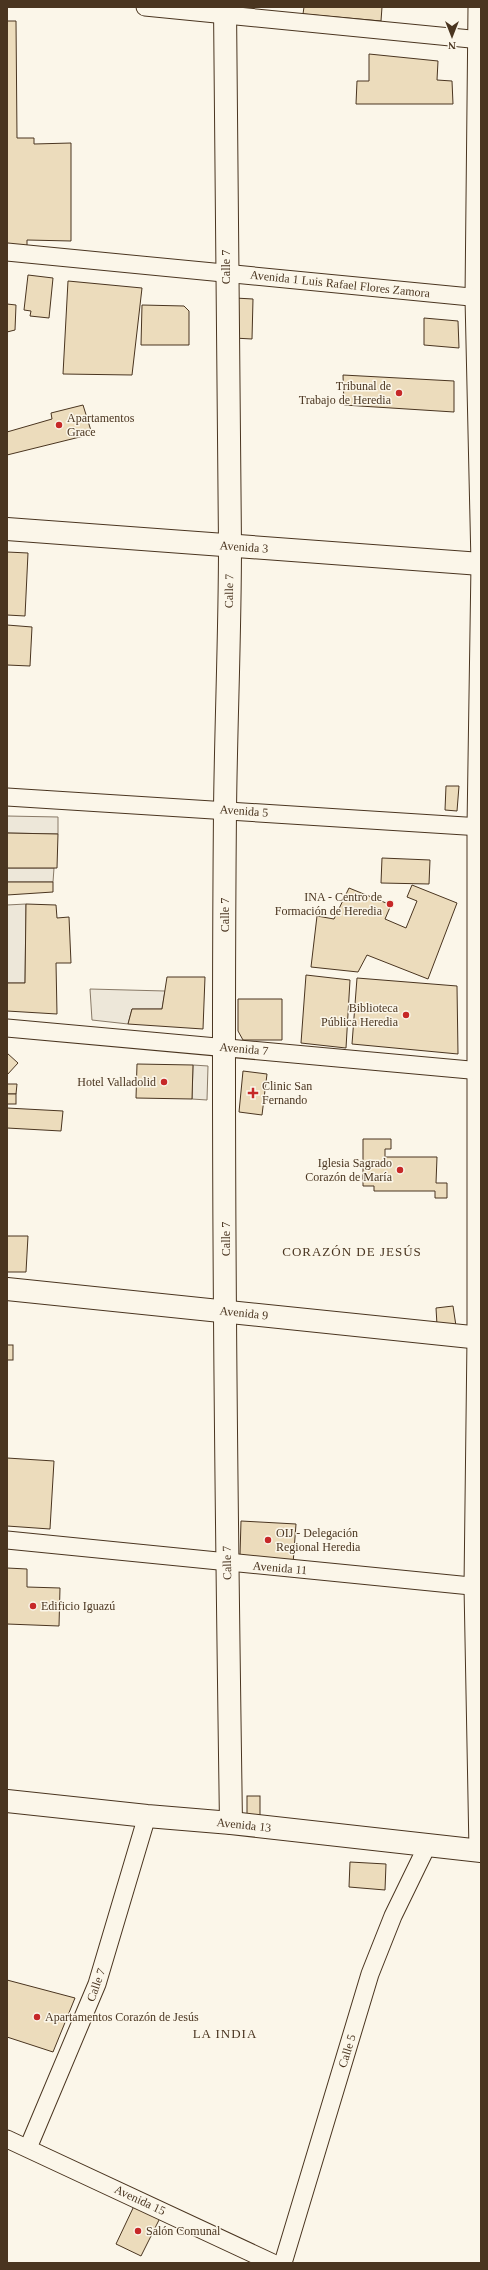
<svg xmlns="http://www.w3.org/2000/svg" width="488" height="2270" viewBox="0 0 488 2270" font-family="Georgia,serif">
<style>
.parking{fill:#ede7d9;stroke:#887966}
.building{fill:#ecdcbc;stroke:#4a3520}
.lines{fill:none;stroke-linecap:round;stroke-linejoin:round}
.street-casing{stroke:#4a3520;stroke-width:19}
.secondary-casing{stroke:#4a3520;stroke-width:24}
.street{stroke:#fbf6e9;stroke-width:17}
.secondary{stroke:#fbf6e9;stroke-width:22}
.poi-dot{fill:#c62828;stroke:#fbf6e9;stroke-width:1.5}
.labels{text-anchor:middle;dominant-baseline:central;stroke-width:3;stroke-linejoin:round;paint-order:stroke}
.street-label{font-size:12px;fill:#4a3520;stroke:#fbf6e9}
.poi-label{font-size:12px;fill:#4a3520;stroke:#fbf6e9;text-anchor:start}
.neighbourhood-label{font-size:13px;letter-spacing:1px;fill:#4a3520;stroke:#fbf6e9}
</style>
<rect width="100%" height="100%" fill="#fbf6e9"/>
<g class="parking">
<path d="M7,816L58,817V834L7,833Z"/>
<path d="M7,868H54L53,882H7Z"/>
<path d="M26,904L25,983H7V905Z"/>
<path d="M90,989L165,991L162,1009H132L128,1024L92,1020Z"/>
<path d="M193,1065L208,1066L207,1100L192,1099Z"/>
</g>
<g class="building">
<path d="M304,7H382L381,21L303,14Z"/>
<path d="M7,21H16L17,138H34V144L71,143V241L27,240V246H7Z"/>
<path d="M369,54L438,61L437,80L452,81L453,104H356L357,81H369Z"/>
<path d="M28,275L53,278L49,318L30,316L31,311L24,310Z"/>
<path d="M68,281L142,288L132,375L63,374Z"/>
<path d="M235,298L253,299L252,339L234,338Z"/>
<path d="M7,304L16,305L15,330L7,332Z"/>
<path d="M142,305L184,306L189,311V345H141Z"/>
<path d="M424,318L458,321L459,348L424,345Z"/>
<path d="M343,375L454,381V412L344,405Z"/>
<path d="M83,405L92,434L7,455V432L52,419L51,413Z"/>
<path d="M7,552L28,553L25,616L7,615Z"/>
<path d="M7,625L32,627L30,666L7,665Z"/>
<path d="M446,786H459L457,811L445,810Z"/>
<path d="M7,833L58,834L57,868H7Z"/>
<path d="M382,858L430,860L429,884L381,883Z"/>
<path d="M7,882H53V892L7,895Z"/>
<path d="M412,885L457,903L428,979L367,955L358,972L311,967L317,916L334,919L349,888L391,905L385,919L406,928L417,901L407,897Z"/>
<path d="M26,904L56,905L57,918L69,917L71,963H56L57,1014L7,1011V983H25Z"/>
<path d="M306,975L350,980L346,1048L301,1043Z"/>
<path d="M167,977H205L203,1029L128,1024L132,1009H162Z"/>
<path d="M357,978L457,986L458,1054L352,1044Z"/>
<path d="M238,999H282V1040H243L238,1031Z"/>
<path d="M7,1053L18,1063L7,1075Z"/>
<path d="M137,1064L193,1065L192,1099L136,1098Z"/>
<path d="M243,1071L267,1074L262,1115L239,1112Z"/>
<path d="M7,1084H17L16,1094H7Z"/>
<rect x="7" y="1094" width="9" height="10"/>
<path d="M7,1108L63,1111L61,1131L7,1128Z"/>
<path d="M363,1139H391V1149H385V1157H437L436,1183H447V1198H435V1191H374V1186H363Z"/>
<path d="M7,1236H28L26,1272H7Z"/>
<path d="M453,1306L456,1326L437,1325L436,1308Z"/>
<rect x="7" y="1345" width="6" height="15"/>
<path d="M7,1458L54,1461L50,1529L7,1526Z"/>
<path d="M241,1521L296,1524L293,1564L240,1555Z"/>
<path d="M7,1568L27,1569V1587L60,1588L59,1626L7,1624Z"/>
<rect x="247" y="1796" width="13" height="20"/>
<path d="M350,1862L386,1864L385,1890L349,1887Z"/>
<path d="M7,1980L75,1998L53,2052L7,2037Z"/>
<path d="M134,2206L160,2218L141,2256L116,2244Z"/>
</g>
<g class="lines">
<g class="street-casing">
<g id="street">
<path d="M145,7L481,40"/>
<path d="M477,7L474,298L480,564L476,827V1338L473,1586L478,1851"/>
<path d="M7,252L481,298"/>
<path d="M7,797L481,827"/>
<path d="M7,1028L481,1071"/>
<path d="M7,1540L481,1587"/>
<path d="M7,2139L273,2263"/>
<path d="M28,2148L97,1984L147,1816"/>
<path d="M283,2263L370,1974L393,1916L427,1846"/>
</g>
</g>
<g class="secondary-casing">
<g id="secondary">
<path d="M225,7C225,186 230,366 230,545C230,633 226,722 225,810C222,1147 226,1485 231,1823"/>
<path d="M7,529L481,564"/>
<path d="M7,1289L481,1338"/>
<path d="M7,1801L147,1816L231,1823L481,1851"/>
</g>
</g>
<use href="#street" class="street"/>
<use href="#secondary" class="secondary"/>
</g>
<g class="poi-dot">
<circle cx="399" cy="393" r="4"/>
<circle cx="59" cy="425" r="4"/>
<circle cx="390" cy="904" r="4"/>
<circle cx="406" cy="1015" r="4"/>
<circle cx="164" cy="1082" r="4"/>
<path d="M251 1087h4v4h4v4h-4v4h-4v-4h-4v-4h4z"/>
<circle cx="400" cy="1170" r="4"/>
<circle cx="268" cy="1540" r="4"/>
<circle cx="33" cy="1606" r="4"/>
<circle cx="37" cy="2017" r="4"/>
<circle cx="138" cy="2231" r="4"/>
</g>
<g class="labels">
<g class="street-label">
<text transform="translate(226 267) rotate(-90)">Calle 7</text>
<text transform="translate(340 284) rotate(6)">Avenida 1 Luis Rafael Flores Zamora</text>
<text transform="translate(244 547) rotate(4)">Avenida 3</text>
<text transform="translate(229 591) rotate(-89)">Calle 7</text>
<text transform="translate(244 811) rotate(4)">Avenida 5</text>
<text transform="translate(225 915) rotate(-90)">Calle 7</text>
<text transform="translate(244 1049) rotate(5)">Avenida 7</text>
<text transform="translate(226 1239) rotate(-90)">Calle 7</text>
<text transform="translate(244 1313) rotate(6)">Avenida 9</text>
<text transform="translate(227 1563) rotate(-91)">Calle 7</text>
<text transform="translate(280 1568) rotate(5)">Avenida 11</text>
<text transform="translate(244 1825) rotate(6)">Avenida 13</text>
<text transform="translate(96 1985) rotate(-70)">Calle 7</text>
<text transform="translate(347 2051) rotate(-73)">Calle 5</text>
<text transform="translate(140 2200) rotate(25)">Avenida 15</text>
</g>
<g class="poi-label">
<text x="391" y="386" text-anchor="end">Tribunal de<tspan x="391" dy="14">Trabajo de Heredia</tspan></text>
<text x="67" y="418">Apartamentos<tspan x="67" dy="14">Grace</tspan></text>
<text x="382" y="897" text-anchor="end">INA - Centro de<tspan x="382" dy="14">Formación de Heredia</tspan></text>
<text x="398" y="1008" text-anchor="end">Biblioteca<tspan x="398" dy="14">Pública Heredia</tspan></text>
<text x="156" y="1082" text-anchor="end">Hotel Valladolid</text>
<text x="262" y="1086">Clinic San<tspan x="262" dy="14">Fernando</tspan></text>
<text x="392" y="1163" text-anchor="end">Iglesia Sagrado<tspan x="392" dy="14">Corazón de María</tspan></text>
<text x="276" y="1533">OIJ - Delegación<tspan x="276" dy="14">Regional Heredia</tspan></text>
<text x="41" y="1606">Edificio Iguazú</text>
<text x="45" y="2017">Apartamentos Corazón de Jesús</text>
<text x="146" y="2231">Salón Comunal</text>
</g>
<g class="neighbourhood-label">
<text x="352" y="1251">CORAZÓN DE JESÚS</text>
<text x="225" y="2033">LA INDIA</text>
</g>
</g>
<rect width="488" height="2270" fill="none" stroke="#4a3520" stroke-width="16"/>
<g transform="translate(452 36) rotate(180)" stroke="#fbf6e9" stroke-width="3" paint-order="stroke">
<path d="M0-3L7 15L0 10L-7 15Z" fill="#4a3520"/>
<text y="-6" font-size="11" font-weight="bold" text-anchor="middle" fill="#4a3520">N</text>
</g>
</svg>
